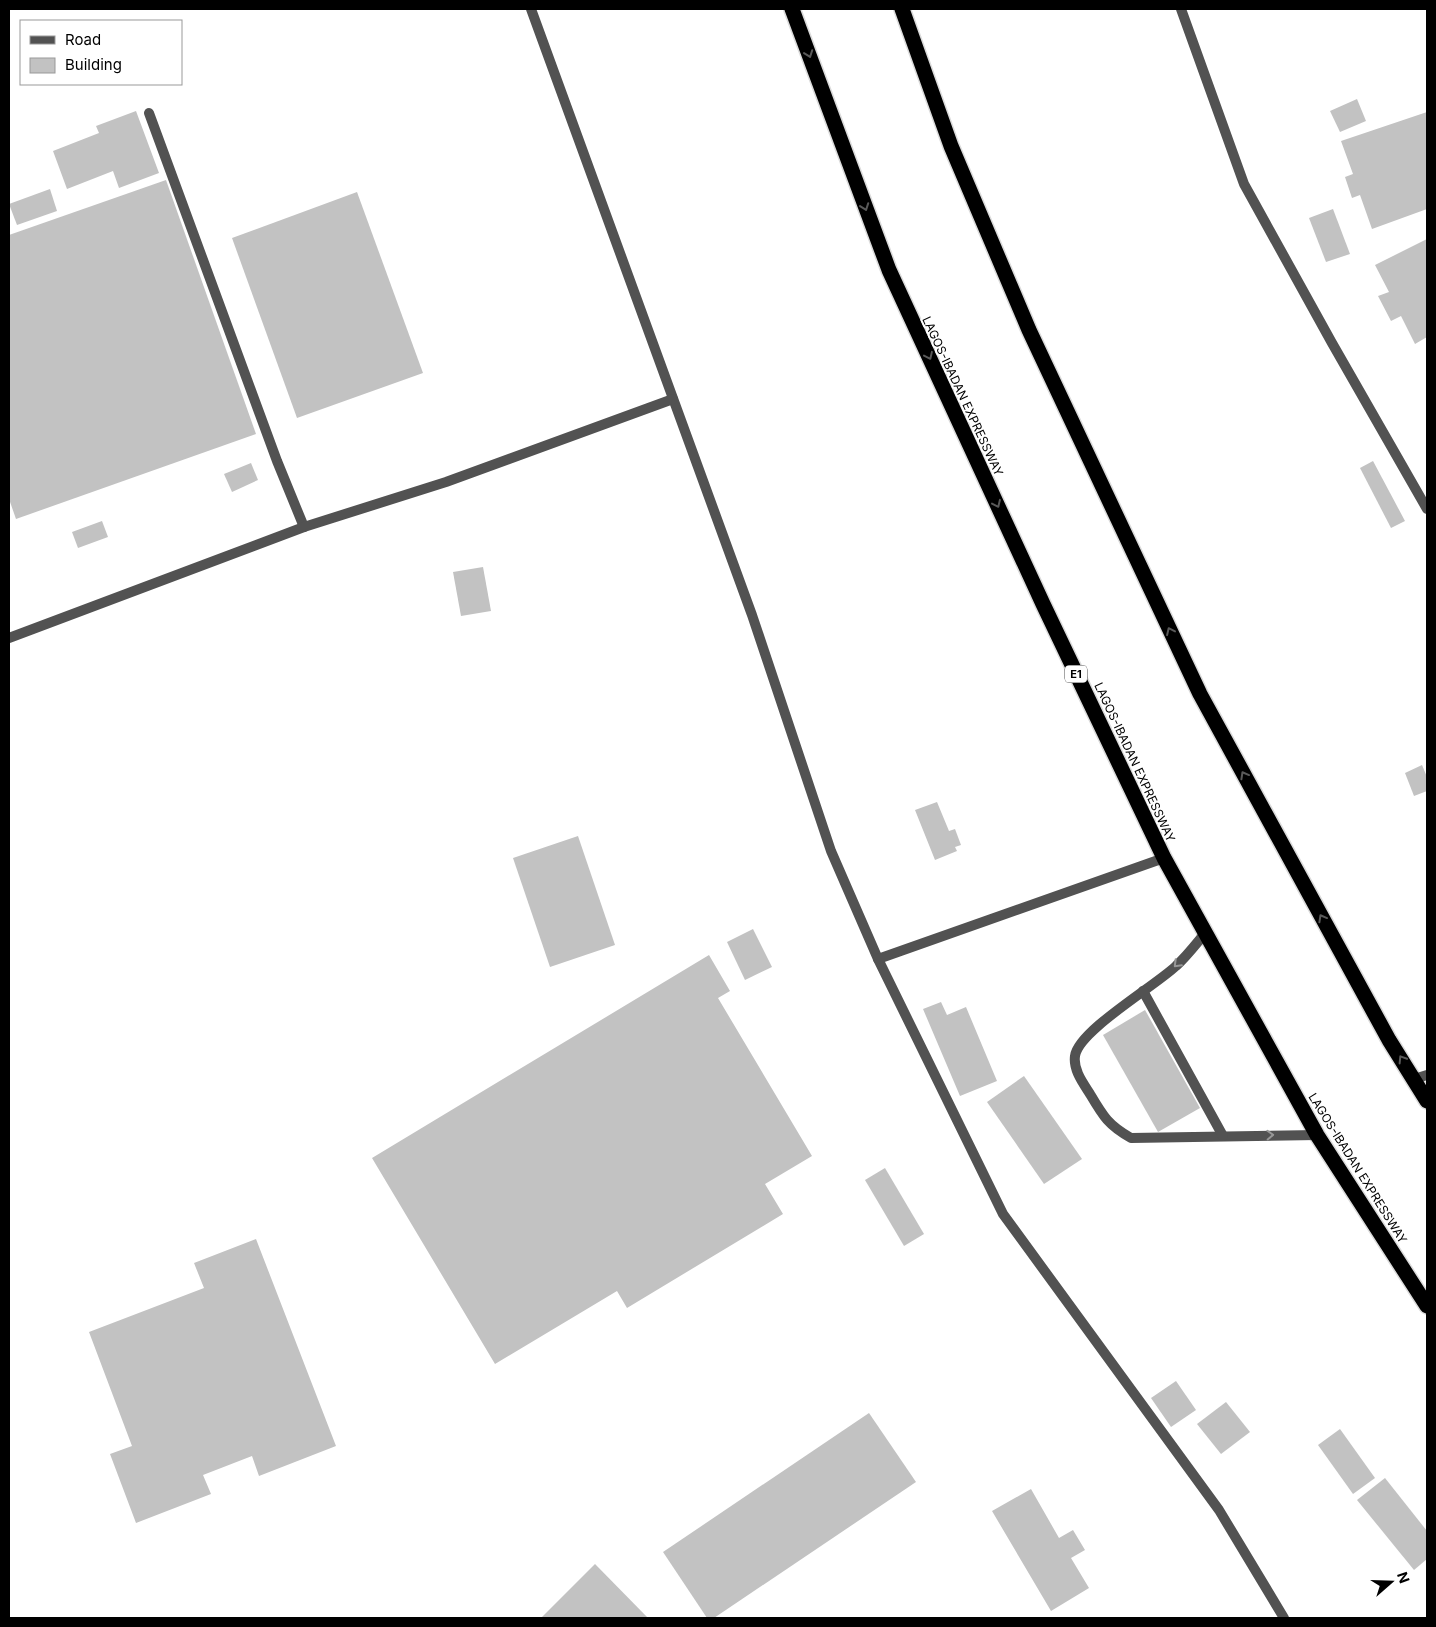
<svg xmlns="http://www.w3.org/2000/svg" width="1436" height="1627" viewBox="0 0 1436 1627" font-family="Inter,sans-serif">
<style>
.building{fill:#c2c2c2}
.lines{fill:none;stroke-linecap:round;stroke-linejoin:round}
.motorway-casing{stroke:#dbdbdb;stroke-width:18}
.service{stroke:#525252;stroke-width:10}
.minor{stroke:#525252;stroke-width:10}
.motorway{stroke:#000;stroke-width:15}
.oneway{stroke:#595959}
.oneway2{stroke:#979797}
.labels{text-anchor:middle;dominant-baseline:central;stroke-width:4;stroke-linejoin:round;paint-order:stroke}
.shield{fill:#fff;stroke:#4c4c4c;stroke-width:1}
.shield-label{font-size:11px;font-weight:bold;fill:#000}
.street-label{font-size:12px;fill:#000;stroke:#fff}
</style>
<rect width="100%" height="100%" fill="#fff"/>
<g class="building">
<path d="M1357,99L1366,121L1340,132L1330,111Z"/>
<path d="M136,111L159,173L119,188L113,171L67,189L53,151L99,133L96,126Z"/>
<path d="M1427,112V209L1372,229L1360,195L1352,198L1345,177L1353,174L1341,141Z"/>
<path d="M166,180L256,434L16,519L9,499V235Z"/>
<path d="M50,189L57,211L17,225L9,204Z"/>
<path d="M357,192L423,373L297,418L232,238Z"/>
<path d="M1333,209L1350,254L1326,262L1309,218Z"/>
<path d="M1427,239V337L1415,344L1401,316L1391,321L1378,296L1389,292L1375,265Z"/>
<path d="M1373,461L1405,521L1391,528L1360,468Z"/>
<path d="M251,463L258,480L232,492L224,474Z"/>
<path d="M102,521L108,537L78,548L72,532Z"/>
<path d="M483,567L491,611L461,616L453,572Z"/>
<path d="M1422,765L1427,777V791L1414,796L1405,773Z"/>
<path d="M937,802L949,831L955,829L961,845L955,847L957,851L935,860L915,810Z"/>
<path d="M578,836L615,945L550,967L513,858Z"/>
<path d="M753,929L772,967L745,980L727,942Z"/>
<path d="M709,955L730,991L718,998L812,1156L765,1184L783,1214L627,1308L617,1291L495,1364L372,1158Z"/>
<path d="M941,1002L947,1015L966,1007L997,1081L960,1096L923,1009Z"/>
<path d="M1145,1010L1200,1108L1158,1132L1103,1035Z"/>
<path d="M1024,1076L1082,1159L1044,1184L987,1102Z"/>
<path d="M885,1168L924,1234L904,1246L865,1180Z"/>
<path d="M256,1239L336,1446L259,1476L252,1456L203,1475L211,1494L136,1523L110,1454L132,1446L89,1332L204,1288L194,1263Z"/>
<path d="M1176,1381L1196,1410L1171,1427L1151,1398Z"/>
<path d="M1226,1402L1250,1432L1221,1454L1197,1424Z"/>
<path d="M869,1413L916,1482L714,1618H707L663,1552Z"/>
<path d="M1340,1429L1375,1478L1353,1494L1318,1445Z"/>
<path d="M1385,1478L1427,1531V1559L1414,1570L1357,1500Z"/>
<path d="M1031,1489L1059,1538L1073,1530L1085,1550L1071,1558L1089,1588L1051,1611L992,1511Z"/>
<path d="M595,1564L648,1618H544L542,1617Z"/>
</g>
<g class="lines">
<g class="motorway-casing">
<g id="motorway">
<path d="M792,9L889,270L1043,604L1164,858L1317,1135L1427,1306"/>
<path d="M902,9L951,146L1029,330L1200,694L1389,1040L1427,1101"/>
</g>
</g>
<g class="service">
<path d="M1206,932C1196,944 1187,956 1176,966C1155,986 1078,1031 1075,1056C1073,1070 1083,1083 1090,1094C1103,1116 1108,1125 1131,1138L1317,1135"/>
<path d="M1143,991L1223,1136"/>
<path d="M1414,1079L1427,1075"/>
</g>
<g class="minor">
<path d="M531,9L752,615L831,851L878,959L1003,1214L1219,1510L1284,1618"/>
<path d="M1181,9L1244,184L1332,343L1427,509"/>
<path d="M149,113L277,461L304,527"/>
<path d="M9,638L304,527L446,482L673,399"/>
<path d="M878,959L1164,858"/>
</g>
<use href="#motorway" class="motorway"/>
</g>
<defs><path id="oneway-chevron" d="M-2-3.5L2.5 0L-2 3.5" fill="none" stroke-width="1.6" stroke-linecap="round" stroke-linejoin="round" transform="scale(1.25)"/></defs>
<g class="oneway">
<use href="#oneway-chevron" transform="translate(809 54) rotate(70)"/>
<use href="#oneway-chevron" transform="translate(865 207) rotate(70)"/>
<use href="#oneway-chevron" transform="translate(929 356) rotate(65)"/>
<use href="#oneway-chevron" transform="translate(997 504) rotate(65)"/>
<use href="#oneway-chevron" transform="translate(1170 631) rotate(-115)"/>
<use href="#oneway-chevron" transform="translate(1244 775) rotate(-119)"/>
<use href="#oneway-chevron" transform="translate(1322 918) rotate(-119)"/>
<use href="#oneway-chevron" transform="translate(1402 1059) rotate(-122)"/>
</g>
<g class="oneway2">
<use href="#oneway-chevron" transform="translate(1177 964) rotate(135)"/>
<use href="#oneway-chevron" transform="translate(1270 1135) rotate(-2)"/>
</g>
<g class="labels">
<rect class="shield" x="1065" y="665.5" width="22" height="17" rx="4"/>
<g class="shield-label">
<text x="1076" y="674">E1</text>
</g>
<g class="street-label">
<text transform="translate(963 396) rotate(65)">LAGOS-IBADAN EXPRESSWAY</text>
<text transform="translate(1135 762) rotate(65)">LAGOS-IBADAN EXPRESSWAY</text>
<text transform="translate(1358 1168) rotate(58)">LAGOS-IBADAN EXPRESSWAY</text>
</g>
</g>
<rect width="1436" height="1627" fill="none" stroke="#000000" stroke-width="20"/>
<rect x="20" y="20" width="162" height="65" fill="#ffffff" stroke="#999999"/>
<rect x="30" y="36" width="25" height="8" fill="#525252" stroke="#999999"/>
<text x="65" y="45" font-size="15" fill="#000000">Road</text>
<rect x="30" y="58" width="25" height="15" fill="#c2c2c2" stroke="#999999"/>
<text x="65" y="70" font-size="15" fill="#000000">Building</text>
<g transform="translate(1391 1582) rotate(70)" stroke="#ffffff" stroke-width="4" paint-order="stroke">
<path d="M0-4L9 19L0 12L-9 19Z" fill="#000000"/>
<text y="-8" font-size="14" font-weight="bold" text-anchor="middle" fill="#000000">N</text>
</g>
</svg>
